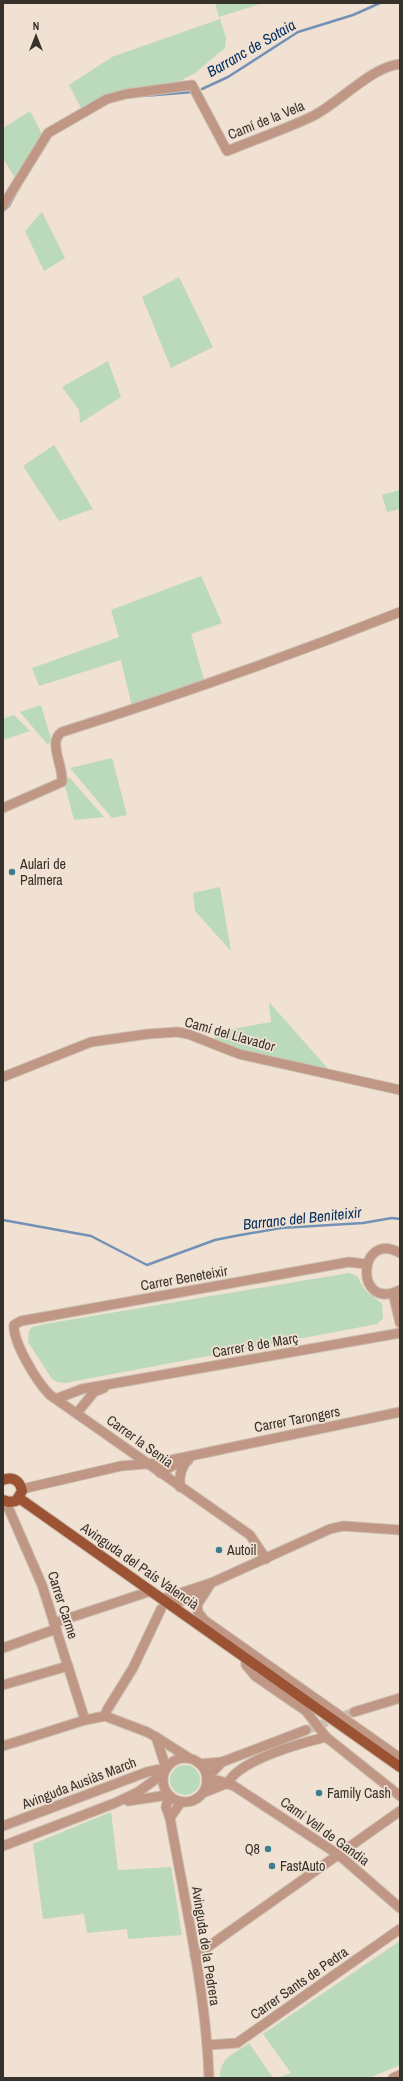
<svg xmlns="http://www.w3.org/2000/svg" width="403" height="2081" viewBox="0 0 403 2081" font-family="'Archivo Narrow',sans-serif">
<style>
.green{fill:#badabb}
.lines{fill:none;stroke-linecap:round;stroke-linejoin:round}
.stream{stroke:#7391b6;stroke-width:2.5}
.minor-tunnel{stroke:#cbbeb1;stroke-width:9;stroke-dasharray:9 4.5;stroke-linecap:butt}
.minor-casing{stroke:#cbbeb1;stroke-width:11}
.major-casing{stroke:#cbbeb1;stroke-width:12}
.minor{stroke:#c09785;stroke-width:9}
.major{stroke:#9b5333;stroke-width:10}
.poi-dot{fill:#3c7e8f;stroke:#f0e1d2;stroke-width:1.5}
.labels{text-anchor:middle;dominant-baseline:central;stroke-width:3.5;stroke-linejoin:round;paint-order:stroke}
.street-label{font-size:14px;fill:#37312b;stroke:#f0e1d2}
.poi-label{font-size:14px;fill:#37312b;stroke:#f0e1d2;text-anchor:start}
.water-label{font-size:15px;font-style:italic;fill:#083262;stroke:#f0e1d2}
</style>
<rect width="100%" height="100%" fill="#f0e1d2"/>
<g class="green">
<path d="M215,3H263L219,17Z"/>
<path d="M220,19L226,38L225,48L195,73L171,86L111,93L82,110L69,85L112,57Z"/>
<path d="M30,111L43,136L16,180L3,158V128Z"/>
<path d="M42,212L65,258L44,271L25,231Z"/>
<path d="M179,277L213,347L171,368L142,297Z"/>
<path d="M108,361L121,397L80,423L79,410L62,387Z"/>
<path d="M54,445L93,509L59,521L23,466Z"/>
<path d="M400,490V509L387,512L382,495Z"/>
<path d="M201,576L222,623L191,634L205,683L132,707L121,660L39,686L32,668L119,637L111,610Z"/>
<path d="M41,705L52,743L47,744L20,712Z"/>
<path d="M14,715L30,731L3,740V719Z"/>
<path d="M112,758L127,815L112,818L70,768Z"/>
<path d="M69,777L104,817L74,820L64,782Z"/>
<path d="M220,887L231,951L195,911L193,893Z"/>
<path d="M269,1002L330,1071L240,1050L215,1039L214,1032L271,1022Z"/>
<path d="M349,1273L357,1276L365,1290L382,1304L383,1318L377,1324L65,1383L57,1382L52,1379L28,1342L29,1331L32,1327L45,1324Z"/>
<circle cx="185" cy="1780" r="15"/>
<path d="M111,1812L118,1870L171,1867L182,1935L128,1939L127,1929L87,1933L84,1914L43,1919L33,1844Z"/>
<path d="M400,1941V2065L369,2078H277L291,2073L263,2034Z"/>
<path d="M249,2043L273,2078H220C220,2057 233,2055 249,2043Z"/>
</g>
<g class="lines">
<g class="stream">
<path d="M202,89L228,77L298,32L353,15L380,3"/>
<path d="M143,96L193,92"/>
<path d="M3,211L9,206L21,184"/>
<path d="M3,1220L91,1236L147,1265L215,1240L235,1236L281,1228L363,1223L392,1218L400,1219"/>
</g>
<path class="minor-tunnel" d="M306,1730L354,1712"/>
<g class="minor-casing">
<g id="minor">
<path d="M3,206L48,133L107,99L126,94L192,85L227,151C256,139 286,129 313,116C339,103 371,67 400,64"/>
<path d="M3,808L62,782C64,767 47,741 62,732C176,696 289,656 400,612"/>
<path d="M3,1077L91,1042L148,1034L177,1032L188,1034L239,1054L400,1090"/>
<path d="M400,1253C357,1229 354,1313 400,1290"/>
<path d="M393,1293L400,1323"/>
<path d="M56,1399L82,1389L400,1333"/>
<path d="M77,1413L94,1392L104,1388"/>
<path d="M160,1473L181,1461"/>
<path d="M180,1487C179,1476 181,1466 189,1459"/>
<path d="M22,1489L121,1466L157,1463L400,1412"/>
<path d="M8,1502V1507L42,1585L85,1720"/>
<path d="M266,1559L250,1535L50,1395C37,1382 13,1343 14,1325L21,1321L349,1262L366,1264"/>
<path d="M211,1583L197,1605L198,1612L204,1620L400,1758"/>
<path d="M162,1599L211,1583L330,1529L343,1526L400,1530"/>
<path d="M171,1605L187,1599L205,1588"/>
<path d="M54,1623L151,1591"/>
<path d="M3,1648L56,1629"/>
<path d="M245,1657L246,1665L255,1676L306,1711L326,1737L400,1796"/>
<path d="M3,1685L68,1666"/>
<path d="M354,1712L400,1698"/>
<path d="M105,1716L107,1710L133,1668L161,1609"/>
<path d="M3,1746L85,1720L105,1716L147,1732L156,1737"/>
<circle cx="185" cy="1780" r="22"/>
<path d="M200,1764L222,1762L306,1730"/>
<path d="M207,1778L222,1762"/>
<path d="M207,1779L220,1781L234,1786L339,1855L400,1908"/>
<path d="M228,1783C239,1760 301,1743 326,1737"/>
<path d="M203,1793L228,1783"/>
<path d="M169,1796L166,1807L170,1818C185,1904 206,1991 209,2078"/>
<path d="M128,1801L168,1795"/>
<path d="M170,1818L181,1802"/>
<path d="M3,1826L147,1772L166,1768L156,1737L189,1758"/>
<path d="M3,1846L115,1803L138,1792L163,1774"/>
<path d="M195,1956L400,1811"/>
<path d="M208,2045L237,2043L400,1929"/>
<path d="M393,2078L400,2075"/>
</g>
</g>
<g class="major-casing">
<g id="major">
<path d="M3,1480C12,1476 20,1480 22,1491L16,1501L9,1502L3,1500"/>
<path d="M19,1498L400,1767"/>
</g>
</g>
<use href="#minor" class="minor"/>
<use href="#major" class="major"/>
</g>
<g class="poi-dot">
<circle cx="12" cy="872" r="4"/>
<circle cx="219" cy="1550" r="4"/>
<circle cx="319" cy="1793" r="4"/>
<circle cx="268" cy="1849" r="4"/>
<circle cx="272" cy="1866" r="4"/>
</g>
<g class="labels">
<g class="street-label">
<text transform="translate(266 120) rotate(-22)">Camí de la Vela</text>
<text transform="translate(230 1034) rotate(16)">Camí del Llavador</text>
<text transform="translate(184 1278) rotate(-10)">Carrer Beneteixir</text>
<text transform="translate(255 1345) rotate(-10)">Carrer 8 de Març</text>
<text transform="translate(297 1419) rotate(-11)">Carrer Tarongers</text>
<text transform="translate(140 1441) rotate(36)">Carrer la Senia</text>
<text transform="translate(140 1566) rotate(35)">Avinguda del País Valencià</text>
<text transform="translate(63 1605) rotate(72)">Carrer Carme</text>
<text transform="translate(79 1783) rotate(-21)">Avinguda Ausiàs March</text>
<text transform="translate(325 1831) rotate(36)">Camí Vell de Gandia</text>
<text transform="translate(206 1946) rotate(81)">Avinguda de la Pedrera</text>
<text transform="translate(299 1983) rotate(-35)">Carrer Sants de Pedra</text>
</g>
<g class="poi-label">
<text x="20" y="864">Aulari de<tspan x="20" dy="16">Palmera</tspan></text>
<text x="227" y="1550">Autoil</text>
<text x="327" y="1793">Family Cash</text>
<text x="260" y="1849" text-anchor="end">Q8</text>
<text x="280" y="1866">FastAuto</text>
</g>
<g class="water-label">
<text transform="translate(251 48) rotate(-30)">Barranc de Sotaia</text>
<text transform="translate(302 1218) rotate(-6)">Barranc del Beniteixir</text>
</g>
</g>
<rect width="403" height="2081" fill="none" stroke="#37312b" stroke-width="8"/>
<g transform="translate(36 36)" stroke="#f0e1d2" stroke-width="3" paint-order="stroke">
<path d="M0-3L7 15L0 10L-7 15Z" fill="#37312b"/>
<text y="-6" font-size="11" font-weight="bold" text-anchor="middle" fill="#37312b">N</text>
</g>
</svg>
